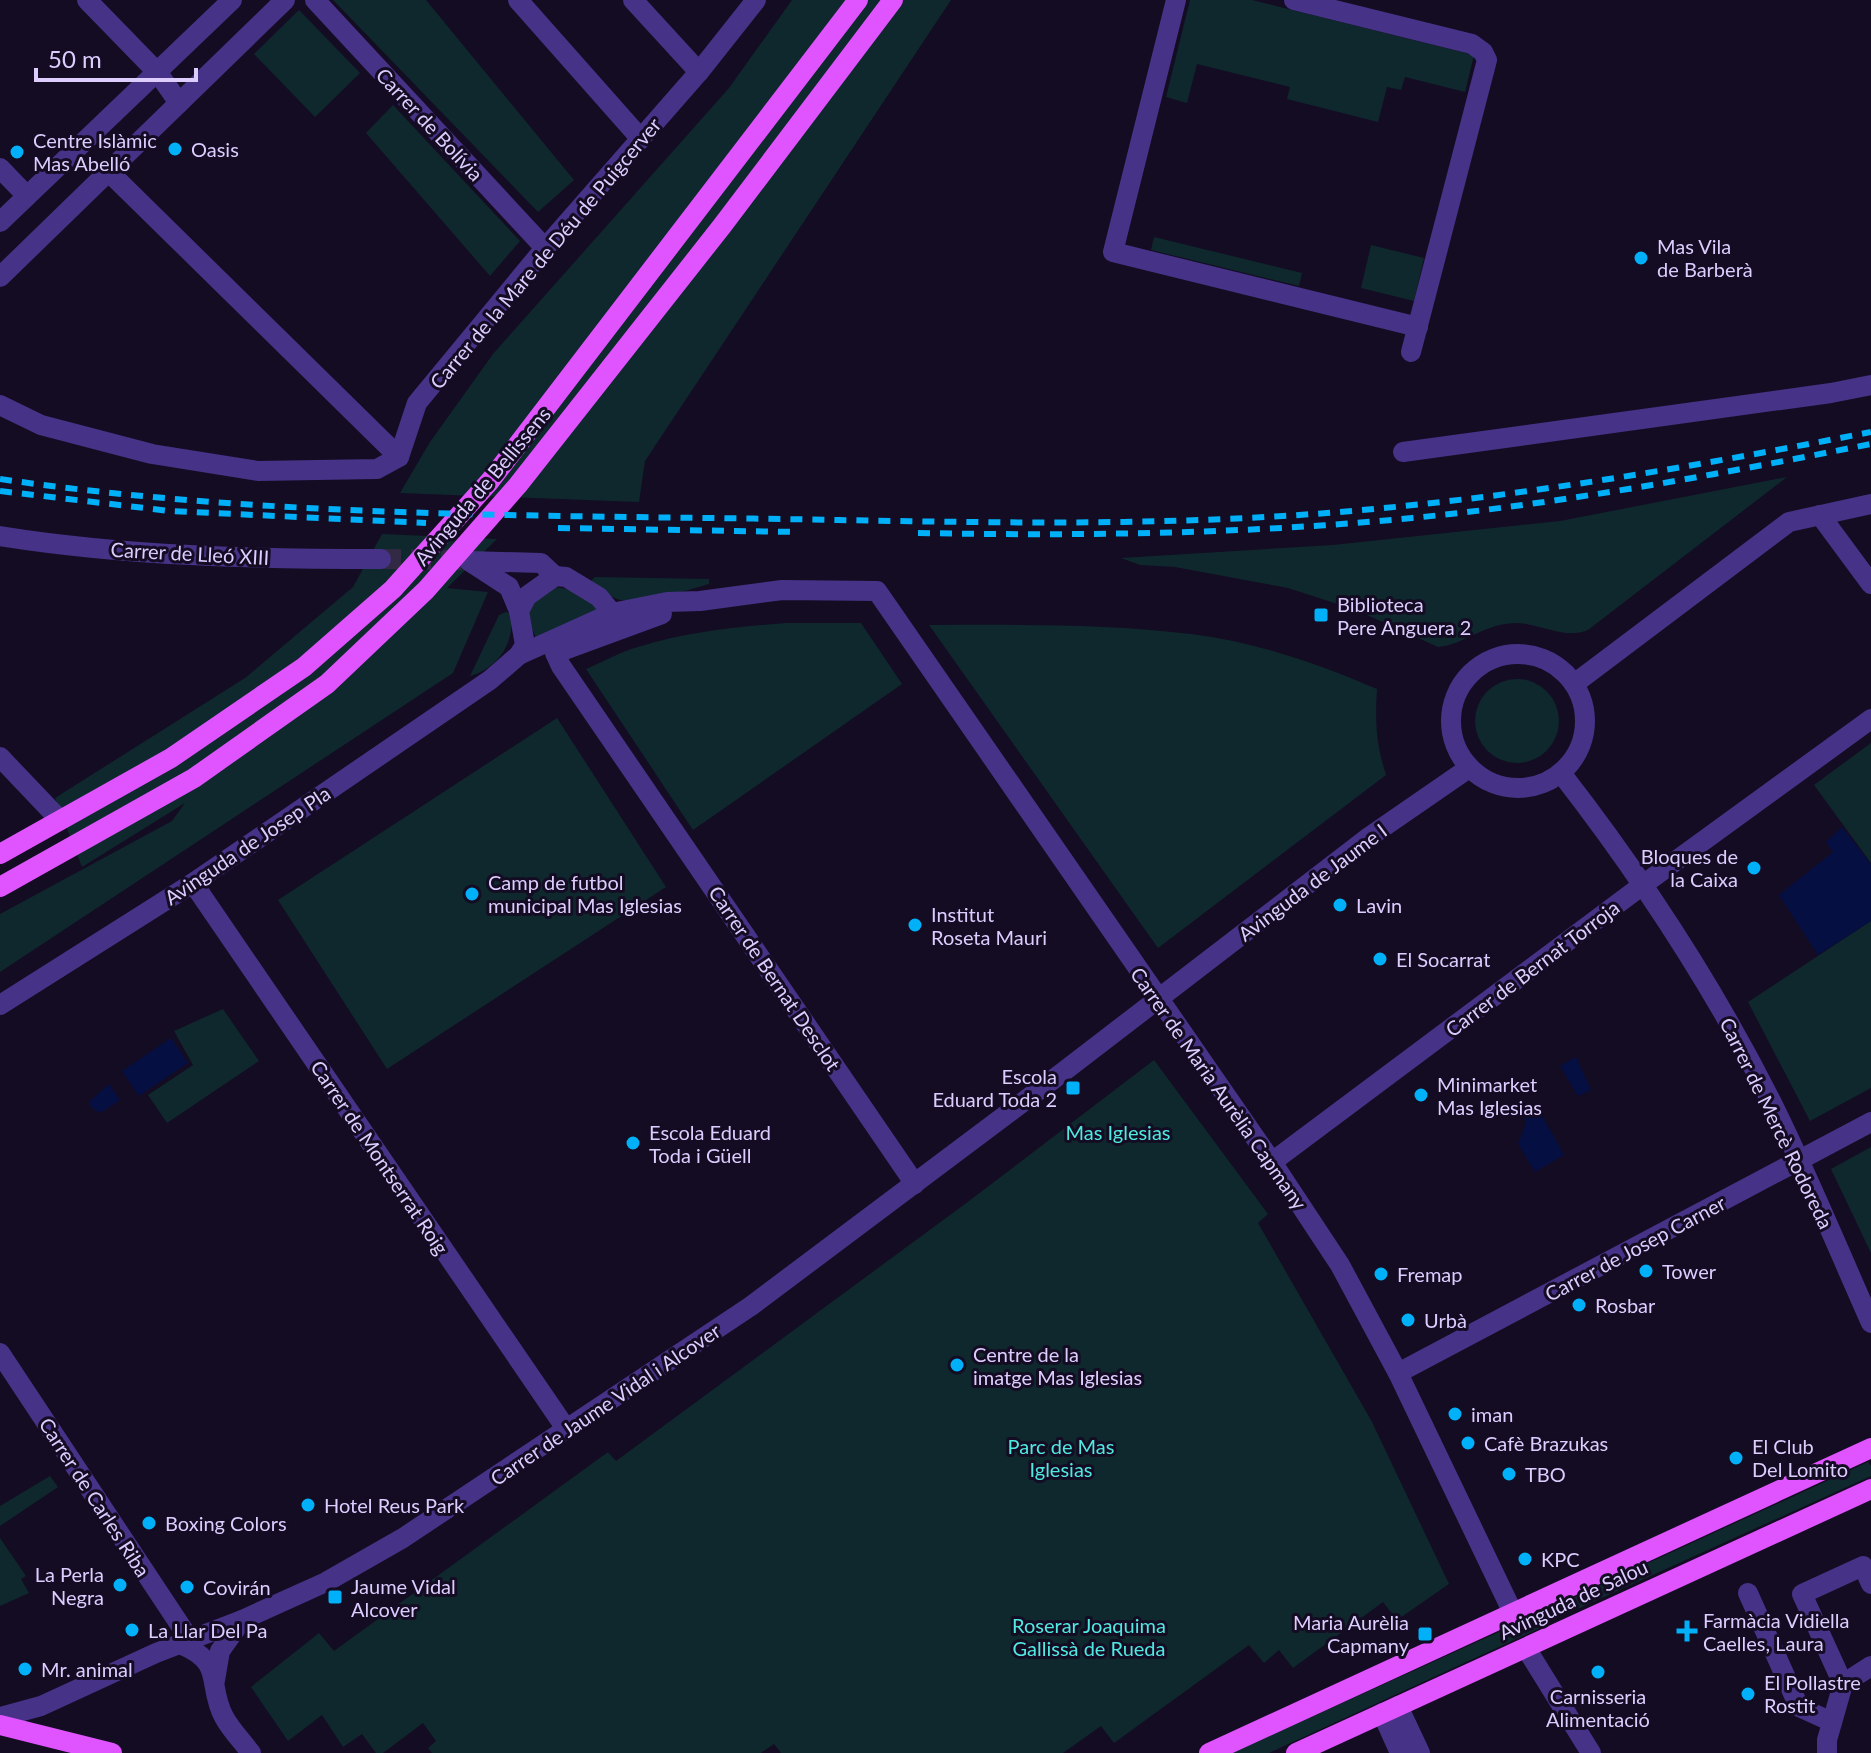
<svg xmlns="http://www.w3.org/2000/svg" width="1871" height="1753" viewBox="0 0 1871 1753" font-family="Lato,sans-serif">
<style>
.green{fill:#0e282d}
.water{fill:#050f42}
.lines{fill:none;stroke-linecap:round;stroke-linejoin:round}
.minor-tunnel{stroke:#322944;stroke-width:20;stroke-dasharray:20 10;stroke-linecap:butt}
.minor{stroke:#463286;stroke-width:20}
.major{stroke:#e054ff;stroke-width:20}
.rail{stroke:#00b0f8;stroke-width:6;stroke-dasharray:12 10;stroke-linecap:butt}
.poi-dot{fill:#00b0f8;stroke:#140c23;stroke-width:3}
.labels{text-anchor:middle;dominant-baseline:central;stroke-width:6;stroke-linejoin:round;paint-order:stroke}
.street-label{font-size:20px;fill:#ddcdff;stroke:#140c23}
.poi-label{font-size:20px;fill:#ddcdff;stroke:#140c23;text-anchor:start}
.park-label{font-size:20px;fill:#4fe9e1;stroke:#140c23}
</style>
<rect width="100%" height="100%" fill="#140c23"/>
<g class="green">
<path d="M333,0H426L574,180L538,212Z"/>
<path d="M792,0H951L645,461L639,502L400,493L430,442L493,354L729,88Z"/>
<path d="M1190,0H1252L1474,55L1465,92L1405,77L1401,90L1387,87L1378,122L1287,99L1290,87L1197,64L1187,103L1166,97Z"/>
<path d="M299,10L360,73L315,117L254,54Z"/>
<path d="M393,105L520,241L490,276L366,133Z"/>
<path d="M1154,237L1302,273L1299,286L1151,250Z"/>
<path d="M1371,245L1424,258L1414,301L1361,288Z"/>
<path d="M1787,477L1588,630C1564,640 1540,623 1515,623C1483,624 1466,644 1438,647L1356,610L1288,588L1175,567L1140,565L1121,558L1333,545L1560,521Z"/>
<path d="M382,534L497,539L447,588L488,592L453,673L0,972V914L172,821L185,803L82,867L55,798L245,678L353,587Z"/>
<path d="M595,577L709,579V584C686,590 639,607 617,599C607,595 599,587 591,581Z"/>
<path d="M555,587C574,589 585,596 599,609L536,638L528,619L530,606Z"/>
<path d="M506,612L511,614C515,643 498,668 470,676L499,615Z"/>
<path d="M786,623H861L902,684L693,830L586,669C603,662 620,652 638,647C686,632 736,627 786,623Z"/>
<path d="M929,625C1015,625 1104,623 1191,634C1255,642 1317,663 1377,689C1375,723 1376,743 1386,775L1158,948Z"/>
<circle cx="1517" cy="721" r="42"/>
<path d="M557,718L666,887L387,1069L278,900Z"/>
<path d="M1871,743V863L1814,785Z"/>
<path d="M1871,921V1088L1810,1121L1748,1002Z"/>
<path d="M223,1009L259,1061L167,1123L148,1095L193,1065L174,1031Z"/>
<path d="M1154,1060L1268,1214L1258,1223L1372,1422L1449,1584L1397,1620L1383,1602L1293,1668L1279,1650L1264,1663L1249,1645L1114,1743L1101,1726L1063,1753H781L774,1744L761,1753H432L428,1748L436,1741L423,1723L383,1753H376L362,1734L343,1747L322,1715L288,1741L251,1687L319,1633L334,1651L608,1452L616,1461L969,1201Z"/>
<path d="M1871,1147V1253L1831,1169Z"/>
<path d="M1868,1462L1871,1466V1476L1560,1617L1557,1605Z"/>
<path d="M50,1476L58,1487L0,1526V1506Z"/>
<path d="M0,1538L26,1576L21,1579L29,1593L0,1606Z"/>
<path d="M1543,1612L1549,1624L1269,1753H1232Z"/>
</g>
<g class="water">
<path d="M1842,827L1871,864V921L1818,955L1779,895L1833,852L1826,842Z"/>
<path d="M171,1038L188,1063L139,1096L122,1071Z"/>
<path d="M1576,1057L1591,1090L1578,1096L1560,1066Z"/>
<path d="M109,1084L120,1100L102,1112L96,1111L90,1105V1101Z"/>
<path d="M1535,1103L1564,1155L1535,1172L1518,1144L1526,1123L1521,1108Z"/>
</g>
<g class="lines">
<path class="minor-tunnel" d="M381,559L465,560"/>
<g class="minor">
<path d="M87,0L158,73L179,103"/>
<path d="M315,0L545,248"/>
<path d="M518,0L641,139"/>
<path d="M633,0L699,72"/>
<path d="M1176,0L1113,252L1418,327"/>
<path d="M1294,0L1472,44L1483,52L1487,60L1411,352"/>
<path d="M0,168L27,196"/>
<path d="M109,172L399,457"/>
<path d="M0,222L232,0"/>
<path d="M0,277L285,0"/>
<path d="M0,405L41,425L152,454L258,471L377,469L399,457L417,403L545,248L699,72L756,0"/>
<path d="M1403,452L1831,393L1871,385"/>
<path d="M1820,515L1871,584"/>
<path d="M0,536C125,556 255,559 381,559"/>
<path d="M469,561L541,563L555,576"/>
<path d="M469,561L509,587L519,611"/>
<path d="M564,650L662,614"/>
<path d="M555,653L561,666L915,1184"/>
<circle cx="1518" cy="721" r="67"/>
<path d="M519,655L525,645L519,611L527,596L555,576L566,577L599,597L612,613"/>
<path d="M1574,684L1789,522L1871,504"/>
<path d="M0,757L60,820"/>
<path d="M1561,773C1641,876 1712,984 1771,1101C1807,1173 1838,1249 1871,1323"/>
<path d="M193,883L567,1430"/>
<path d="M0,1005L193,883L490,680L519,655L612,613L667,602L700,601L782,590L877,591L1272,1162L1340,1265L1398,1373L1513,1613"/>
<path d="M1272,1162L1644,884L1871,719"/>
<path d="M0,1353L190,1640"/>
<path d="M1398,1373L1871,1122"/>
<path d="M1748,1593L1799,1707L1832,1722"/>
<path d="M180,1644C226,1663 206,1683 224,1717C231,1730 242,1741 251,1753"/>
<path d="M1526,1648L1591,1753"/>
<path d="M215,1680L220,1651L242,1620"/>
<path d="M1843,1684L1802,1594L1863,1566L1871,1584"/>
<path d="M1398,1706L1420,1753"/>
<path d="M1382,1713L1400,1753"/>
<path d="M0,1717L41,1706L156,1653L242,1620L326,1582L403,1538L751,1306L1063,1072L1369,837L1469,768"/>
<path d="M1827,1753V1740L1843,1684L1871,1666"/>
</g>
<g class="major">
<path d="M0,854L171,758L304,667L393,589L490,481L858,0"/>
<path d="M0,887L194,778L327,684L426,590L518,485L722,226L893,0"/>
<path d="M0,1725L112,1753"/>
<path d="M1209,1753L1871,1448"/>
<path d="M1296,1753L1871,1489"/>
</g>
<g class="rail">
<path d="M0,479C233,513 472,515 707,518C899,520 1091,528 1283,516C1481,504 1676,470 1871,432"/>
<path d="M0,491L170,511L426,523"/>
<path d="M558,528L798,532"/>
<path d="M918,533C1083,536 1248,534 1412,518C1566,503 1719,474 1871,444"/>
</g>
</g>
<g class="poi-dot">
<circle cx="175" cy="149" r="8"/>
<circle cx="17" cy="152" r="8"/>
<circle cx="1641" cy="258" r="8"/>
<rect x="1313" y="607" width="16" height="16" rx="4"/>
<circle cx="1754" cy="868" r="8"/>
<circle cx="472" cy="894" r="8"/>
<circle cx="1340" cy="905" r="8"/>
<circle cx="915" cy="925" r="8"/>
<circle cx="1380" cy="959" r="8"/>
<rect x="1065" y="1080" width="16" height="16" rx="4"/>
<circle cx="1421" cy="1095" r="8"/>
<circle cx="633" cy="1143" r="8"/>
<circle cx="1646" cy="1271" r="8"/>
<circle cx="1381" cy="1274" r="8"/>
<circle cx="1579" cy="1305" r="8"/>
<circle cx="1408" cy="1320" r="8"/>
<circle cx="957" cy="1365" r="8"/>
<circle cx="1455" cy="1414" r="8"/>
<circle cx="1468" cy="1443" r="8"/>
<circle cx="1736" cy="1458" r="8"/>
<circle cx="1509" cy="1474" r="8"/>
<circle cx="308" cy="1505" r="8"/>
<circle cx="149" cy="1523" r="8"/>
<circle cx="1525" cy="1559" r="8"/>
<circle cx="120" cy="1585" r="8"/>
<circle cx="187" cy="1587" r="8"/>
<rect x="327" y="1589" width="16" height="16" rx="4"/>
<circle cx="132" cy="1630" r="8"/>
<path d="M1683 1619h8v8h8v8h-8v8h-8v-8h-8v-8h8z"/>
<rect x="1417" y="1626" width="16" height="16" rx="4"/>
<circle cx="25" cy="1669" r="8"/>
<circle cx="1598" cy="1672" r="8"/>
<circle cx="1748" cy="1694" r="8"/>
</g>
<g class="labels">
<g class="street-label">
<text transform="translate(430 124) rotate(47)">Carrer de Bolívia</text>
<text transform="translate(545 253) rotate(-50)">Carrer de la Mare de Déu de Puigcerver</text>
<text transform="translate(482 486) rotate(-50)">Avinguda de Bellissens</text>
<text transform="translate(190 553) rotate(3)">Carrer de Lleó XIII</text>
<text transform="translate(247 845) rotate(-34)">Avinguda de Josep Pla</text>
<text transform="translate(1312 882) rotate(-37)">Avinguda de Jaume I</text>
<text transform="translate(1532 968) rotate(-37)">Carrer de Bernat Torroja</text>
<text transform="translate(775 978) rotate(56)">Carrer de Bernat Desclot</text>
<text transform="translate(1219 1088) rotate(55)">Carrer de Maria Aurèlia Capmany</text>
<text transform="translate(1777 1123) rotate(64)">Carrer de Mercè Rodoreda</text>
<text transform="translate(380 1157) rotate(56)">Carrer de Montserrat Roig</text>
<text transform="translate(1635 1248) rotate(-28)">Carrer de Josep Carner</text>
<text transform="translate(605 1404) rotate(-34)">Carrer de Jaume Vidal i Alcover</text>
<text transform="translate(95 1497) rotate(57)">Carrer de Carles Riba</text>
<text transform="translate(1573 1599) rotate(-25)">Avinguda de Salou</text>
</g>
<g class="poi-label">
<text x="33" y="140">Centre Islàmic<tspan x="33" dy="23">Mas Abelló</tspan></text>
<text x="191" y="149">Oasis</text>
<text x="1657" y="246">Mas Vila<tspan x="1657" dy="23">de Barberà</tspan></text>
<text x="1337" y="604">Biblioteca<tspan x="1337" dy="23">Pere Anguera 2</tspan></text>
<text x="1738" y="856" text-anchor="end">Bloques de<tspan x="1738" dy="23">la Caixa</tspan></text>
<text x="488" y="882">Camp de futbol<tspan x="488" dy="23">municipal Mas Iglesias</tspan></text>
<text x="1356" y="905">Lavin</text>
<text x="931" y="914">Institut<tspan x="931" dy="23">Roseta Mauri</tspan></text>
<text x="1396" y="959">El Socarrat</text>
<text x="1057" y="1076" text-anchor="end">Escola<tspan x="1057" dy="23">Eduard Toda 2</tspan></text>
<text x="1437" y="1084">Minimarket<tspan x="1437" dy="23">Mas Iglesias</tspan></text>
<text x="649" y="1132">Escola Eduard<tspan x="649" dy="23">Toda i Güell</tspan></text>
<text x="1662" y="1271">Tower</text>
<text x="1397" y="1274">Fremap</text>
<text x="1595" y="1305">Rosbar</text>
<text x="1424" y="1320">Urbà</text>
<text x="973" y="1354">Centre de la<tspan x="973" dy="23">imatge Mas Iglesias</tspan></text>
<text x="1471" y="1414">iman</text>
<text x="1484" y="1443">Cafè Brazukas</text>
<text x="1752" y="1446">El Club<tspan x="1752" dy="23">Del Lomito</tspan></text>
<text x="1525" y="1474">TBO</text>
<text x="324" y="1505">Hotel Reus Park</text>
<text x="165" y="1523">Boxing Colors</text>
<text x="1541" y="1559">KPC</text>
<text x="104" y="1574" text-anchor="end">La Perla<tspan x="104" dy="23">Negra</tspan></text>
<text x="351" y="1586">Jaume Vidal<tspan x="351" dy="23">Alcover</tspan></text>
<text x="203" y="1587">Covirán</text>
<text x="1703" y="1620">Farmàcia Vidiella<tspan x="1703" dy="23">Caelles, Laura</tspan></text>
<text x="1409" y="1622" text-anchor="end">Maria Aurèlia<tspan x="1409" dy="23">Capmany</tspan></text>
<text x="148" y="1630">La Llar Del Pa</text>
<text x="41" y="1669">Mr. animal</text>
<text x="1764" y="1682">El Pollastre<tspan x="1764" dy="23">Rostit</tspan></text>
<text x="1598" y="1696" text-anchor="middle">Carnisseria<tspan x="1598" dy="23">Alimentació</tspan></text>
</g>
<g class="park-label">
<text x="1118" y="1132">Mas Iglesias</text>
<text x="1061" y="1446">Parc de Mas<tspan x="1061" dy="23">Iglesias</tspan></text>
<text x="1089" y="1625">Roserar Joaquima<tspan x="1089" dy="23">Gallissà de Rueda</tspan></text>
</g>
</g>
<path d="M36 68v12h160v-12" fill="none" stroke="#ddcdff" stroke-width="4"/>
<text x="48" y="68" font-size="24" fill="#ddcdff" stroke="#140c23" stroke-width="6" paint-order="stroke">50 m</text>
</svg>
